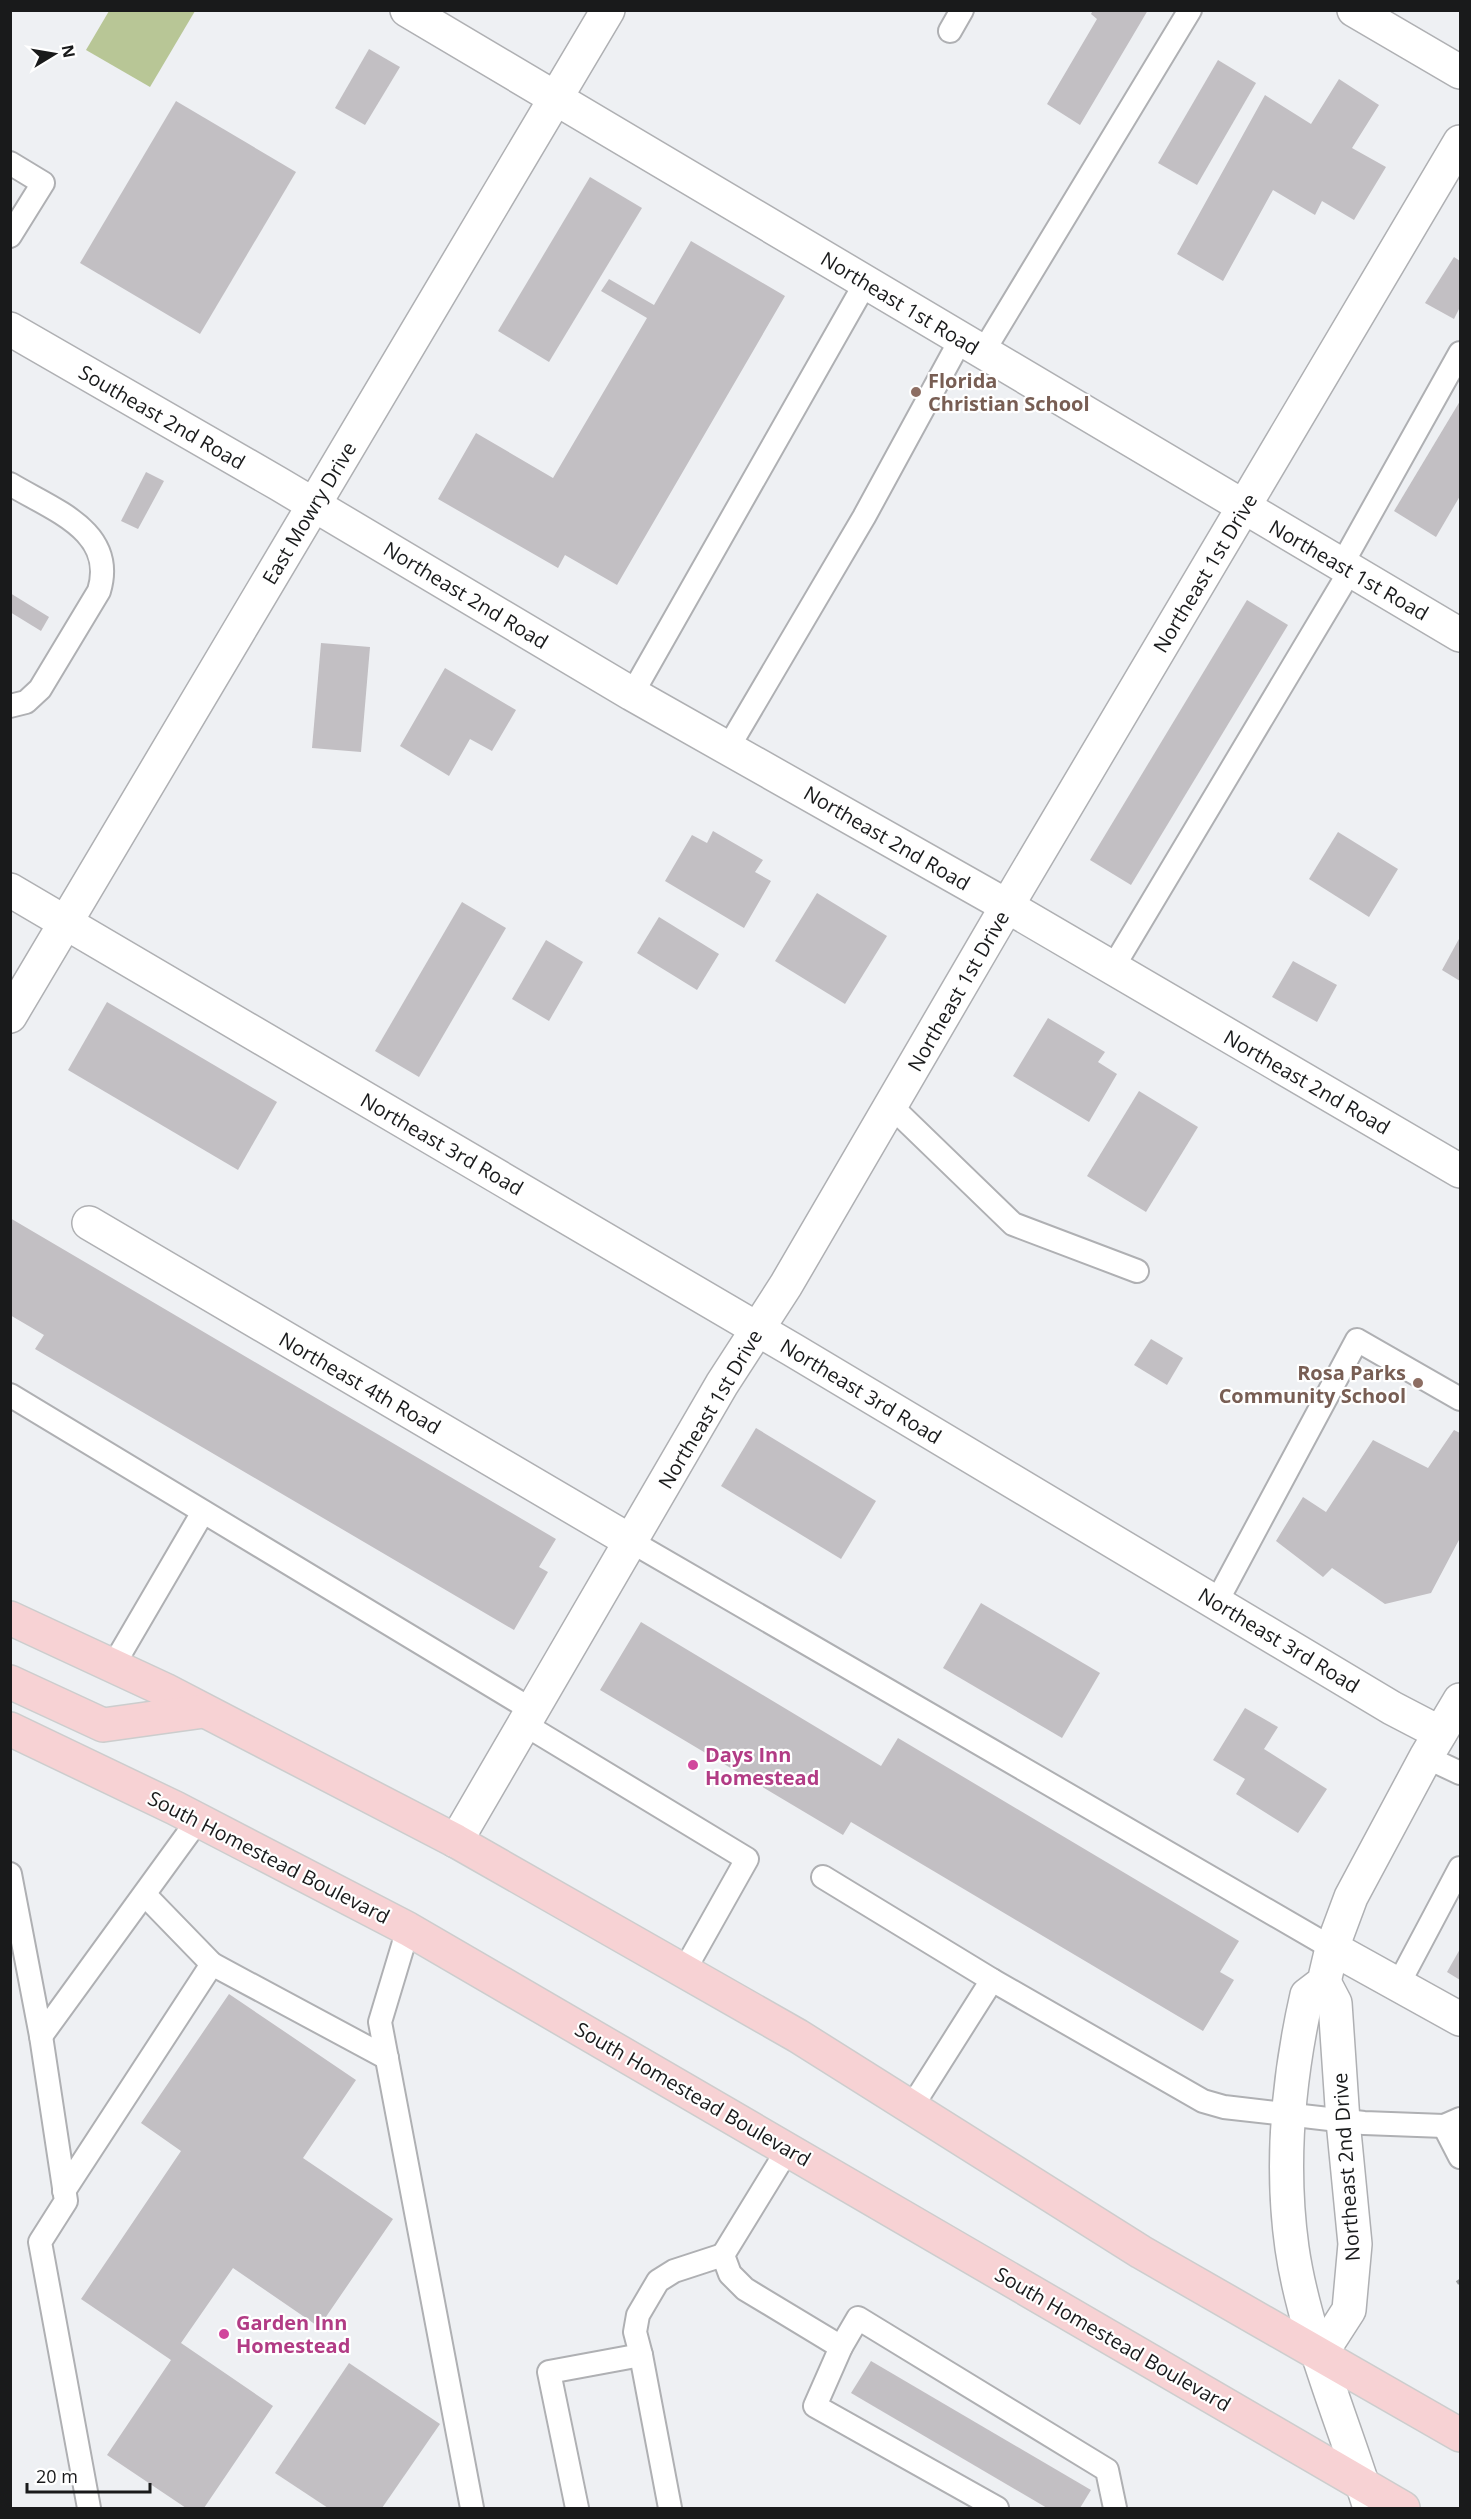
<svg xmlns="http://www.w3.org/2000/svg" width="1471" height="2519" viewBox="0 0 1471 2519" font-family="'Open Sans',sans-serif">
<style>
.green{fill:#b8c696}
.building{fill:#c2bfc3}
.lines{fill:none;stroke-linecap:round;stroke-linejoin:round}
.service-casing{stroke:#afb0b3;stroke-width:26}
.minor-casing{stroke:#afb0b3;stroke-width:36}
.tertiary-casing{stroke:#afb0b3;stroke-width:36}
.trunk-casing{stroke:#cccdcd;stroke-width:36}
.path{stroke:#9a9c9e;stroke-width:4;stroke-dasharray:4.5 4.5;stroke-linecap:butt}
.service{stroke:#fff;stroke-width:22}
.minor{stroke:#fff;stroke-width:33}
.tertiary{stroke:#fff;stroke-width:33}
.trunk{stroke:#f7d2d4;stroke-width:33}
.education-dot{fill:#8d6e63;stroke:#fff;stroke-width:2}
.hotel-dot{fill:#d1479c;stroke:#fff;stroke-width:2}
.labels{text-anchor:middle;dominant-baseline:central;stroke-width:4.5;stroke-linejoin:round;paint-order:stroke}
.street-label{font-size:20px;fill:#191a1b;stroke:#fff}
.education-label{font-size:20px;font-weight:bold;fill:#785e54;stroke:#fff;text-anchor:start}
.hotel-label{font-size:20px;font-weight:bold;fill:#b23c85;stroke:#fff;text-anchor:start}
</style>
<rect width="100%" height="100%" fill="#eef0f3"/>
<path class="green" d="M109,11H195L150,87L86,50Z"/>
<g class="building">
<path d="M1093,10H1148L1080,125L1047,104L1097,19L1091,14Z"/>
<path d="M369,49L400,67L365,125L335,108Z"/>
<path d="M1218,60L1256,83L1197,185L1158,163Z"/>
<path d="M1339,79L1379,105L1352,148L1386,167L1354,220L1322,201L1315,215L1273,190L1223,281L1177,254L1265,95L1311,124Z"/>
<path d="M176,101L296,172L200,334L80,263Z"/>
<path d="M590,177L642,208L549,362L498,331Z"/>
<path d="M691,241L785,296L617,585L565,555L558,568L438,499L476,433L553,478L647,318L601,291L609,279L654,305Z"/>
<path d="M1454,257L1460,261V307L1454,319L1425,303Z"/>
<path d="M1460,401V496L1436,537L1394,511Z"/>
<path d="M146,472L164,481L138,529L121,521Z"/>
<path d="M10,593L49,617L41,631L10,612Z"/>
<path d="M1247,600L1288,625L1131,885L1090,860Z"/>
<path d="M321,643L370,647L361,752L312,748Z"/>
<path d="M445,668L516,710L492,751L470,739L449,776L400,746Z"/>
<path d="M713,831L763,860L755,872L771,881L744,928L665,881L692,835L707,843Z"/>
<path d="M1338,832L1398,869L1369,917L1309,879Z"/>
<path d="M817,893L887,936L845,1004L775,961Z"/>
<path d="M462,902L506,928L419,1077L375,1051Z"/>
<path d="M659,917L719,954L697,990L637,953Z"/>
<path d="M1460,937V981L1442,970Z"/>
<path d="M546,940L583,962L549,1021L512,999Z"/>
<path d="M1293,961L1337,985L1317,1022L1272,997Z"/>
<path d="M107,1002L277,1102L238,1170L68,1070Z"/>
<path d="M1048,1018L1105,1052L1098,1062L1117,1074L1089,1122L1013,1076Z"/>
<path d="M1139,1091L1198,1127L1146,1212L1087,1176Z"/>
<path d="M10,1218L556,1539L539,1567L548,1572L514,1630L35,1349L44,1335L10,1315Z"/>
<path d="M1151,1339L1183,1358L1167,1385L1134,1365Z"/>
<path d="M756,1428L876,1501L841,1559L721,1486Z"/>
<path d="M1454,1430L1460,1433V1538L1431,1593L1385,1604L1332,1568L1323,1577L1276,1541L1303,1497L1326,1512L1373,1440L1428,1468Z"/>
<path d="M981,1603L1100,1673L1062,1738L943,1668Z"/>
<path d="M641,1622L881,1766L898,1738L1239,1941L1220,1972L1234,1980L1203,2031L851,1822L843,1835L600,1690Z"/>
<path d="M1245,1708L1278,1727L1264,1749L1327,1789L1298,1833L1236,1794L1245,1779L1213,1760Z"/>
<path d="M1460,1949V1980L1447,1972Z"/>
<path d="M229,1994L356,2080L303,2158L393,2219L319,2327L233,2268L181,2343L273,2406L204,2508H186L107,2455L171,2360L81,2299L181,2151L141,2123Z"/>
<path d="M871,2361L1091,2490L1080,2508H1047L851,2393Z"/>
<path d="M349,2363L440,2424L382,2508H328L275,2473Z"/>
</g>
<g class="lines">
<g class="service-casing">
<g id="service">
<path d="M950,31L962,10"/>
<path d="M10,163L43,183L10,236"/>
<path d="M983,352L1190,10"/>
<path d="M10,484C53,510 117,531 99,591L40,689L26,702L10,706"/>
<path d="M1341,566L1460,353"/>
<path d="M632,694L866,282"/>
<path d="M728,748L864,517L961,339"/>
<path d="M1112,969L1350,571"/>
<path d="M891,1106L1013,1224L1137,1271"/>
<path d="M10,1395L532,1710"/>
<path d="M632,1542L1332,1948"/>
<path d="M1216,1603L1357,1340L1460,1399"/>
<path d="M113,1666L203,1512"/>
<path d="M524,1724L747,1859L684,1971"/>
<path d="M1426,1757L1460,1773"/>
<path d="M10,1874L41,2036L66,2201L40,2242L89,2508"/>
<path d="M823,1877L992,1980L1203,2101L1224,2107L1364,2123L1444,2126L1460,2119"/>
<path d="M408,1929L380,2022L472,2508"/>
<path d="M212,1964L387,2058"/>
<path d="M1399,1983L1460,1868"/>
<path d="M41,2036L198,1820"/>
<path d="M911,2108L992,1980"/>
<path d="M1444,2126L1460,2157"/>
<path d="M788,2149L723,2255L730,2274L745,2289L841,2347L815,2406L997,2508"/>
<path d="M64,2191L212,1964L145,1895"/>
<path d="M841,2347L858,2318L1107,2470L1115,2508"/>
<path d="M641,2355L635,2332L638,2315L658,2281L674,2271L723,2255"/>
<path d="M577,2508L549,2372L641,2355L670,2508"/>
</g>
</g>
<g class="minor-casing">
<g id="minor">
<path d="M407,10L1460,635"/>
<path d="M10,329L279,484L632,694L1007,906L1460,1171"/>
<path d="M10,890L793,1350L1392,1708L1440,1733"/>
<path d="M89,1223L632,1542"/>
<path d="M456,1841L722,1384L786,1285L1007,906L1460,142"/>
<path d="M1332,1948L1460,2019"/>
</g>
</g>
<g class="tertiary-casing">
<g id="tertiary">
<path d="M1354,10L1460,72"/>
<path d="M10,1016L608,10"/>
<path d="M1320,2355L1349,2310L1355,2244L1343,2121L1335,2003L1324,1982"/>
<path d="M1370,2508C1345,2426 1304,2332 1292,2248C1280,2162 1288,2079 1307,1995L1324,1982L1332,1948L1351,1897L1426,1757L1460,1700"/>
</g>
</g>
<g class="trunk-casing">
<g id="trunk">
<path d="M10,1618L165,1690L456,1841L798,2036L1141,2252L1460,2435"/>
<path d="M10,1682L103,1725L204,1711"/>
<path d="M10,1729L175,1808L408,1929L1403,2508"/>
</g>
</g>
<path class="path" d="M1457,2283L1460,2281"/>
<use href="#service" class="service"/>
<use href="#minor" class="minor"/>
<use href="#tertiary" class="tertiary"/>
<use href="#trunk" class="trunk"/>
</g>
<g class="education-dot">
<circle cx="916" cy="392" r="6"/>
<circle cx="1418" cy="1383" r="6"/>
</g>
<g class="hotel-dot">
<circle cx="693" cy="1765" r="6"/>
<circle cx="224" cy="2334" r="6"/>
</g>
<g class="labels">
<g class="street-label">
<text transform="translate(900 303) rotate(31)">Northeast 1st Road</text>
<text transform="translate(162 417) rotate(30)">Southeast 2nd Road</text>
<text transform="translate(309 513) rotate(-59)">East Mowry Drive</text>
<text transform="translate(1349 570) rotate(30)">Northeast 1st Road</text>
<text transform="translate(1205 573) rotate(-59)">Northeast 1st Drive</text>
<text transform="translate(466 595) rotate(31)">Northeast 2nd Road</text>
<text transform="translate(887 838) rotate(30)">Northeast 2nd Road</text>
<text transform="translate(958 991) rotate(-60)">Northeast 1st Drive</text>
<text transform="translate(1307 1082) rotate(30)">Northeast 2nd Road</text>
<text transform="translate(442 1144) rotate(30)">Northeast 3rd Road</text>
<text transform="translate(360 1383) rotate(30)">Northeast 4th Road</text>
<text transform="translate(861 1391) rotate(31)">Northeast 3rd Road</text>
<text transform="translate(710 1409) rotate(-59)">Northeast 1st Drive</text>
<text transform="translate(1279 1640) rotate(31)">Northeast 3rd Road</text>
<text transform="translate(269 1857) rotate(27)">South Homestead Boulevard</text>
<text transform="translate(693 2094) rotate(30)">South Homestead Boulevard</text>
<text transform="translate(1346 2167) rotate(-94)">Northeast 2nd Drive</text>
<text transform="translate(1113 2339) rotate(30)">South Homestead Boulevard</text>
</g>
<g class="education-label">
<text x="928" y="380">Florida<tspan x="928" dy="23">Christian School</tspan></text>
<text x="1406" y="1372" text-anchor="end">Rosa Parks<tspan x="1406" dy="23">Community School</tspan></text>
</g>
<g class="hotel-label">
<text x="705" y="1754">Days Inn<tspan x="705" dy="23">Homestead</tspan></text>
<text x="236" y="2322">Garden Inn<tspan x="236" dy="23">Homestead</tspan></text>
</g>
</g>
<rect width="1471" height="2519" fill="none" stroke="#191a1b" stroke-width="24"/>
<g transform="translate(54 54) rotate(79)" stroke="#ffffff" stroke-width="4.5" paint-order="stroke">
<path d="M0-4.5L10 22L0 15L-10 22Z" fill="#191a1b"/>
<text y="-9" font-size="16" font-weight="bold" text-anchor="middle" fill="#191a1b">N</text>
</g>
<path d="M27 2483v9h123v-9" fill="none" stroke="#191a1b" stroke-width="3"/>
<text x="36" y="2483" font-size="18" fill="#191a1b" stroke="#ffffff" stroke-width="4.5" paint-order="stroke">20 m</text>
</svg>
